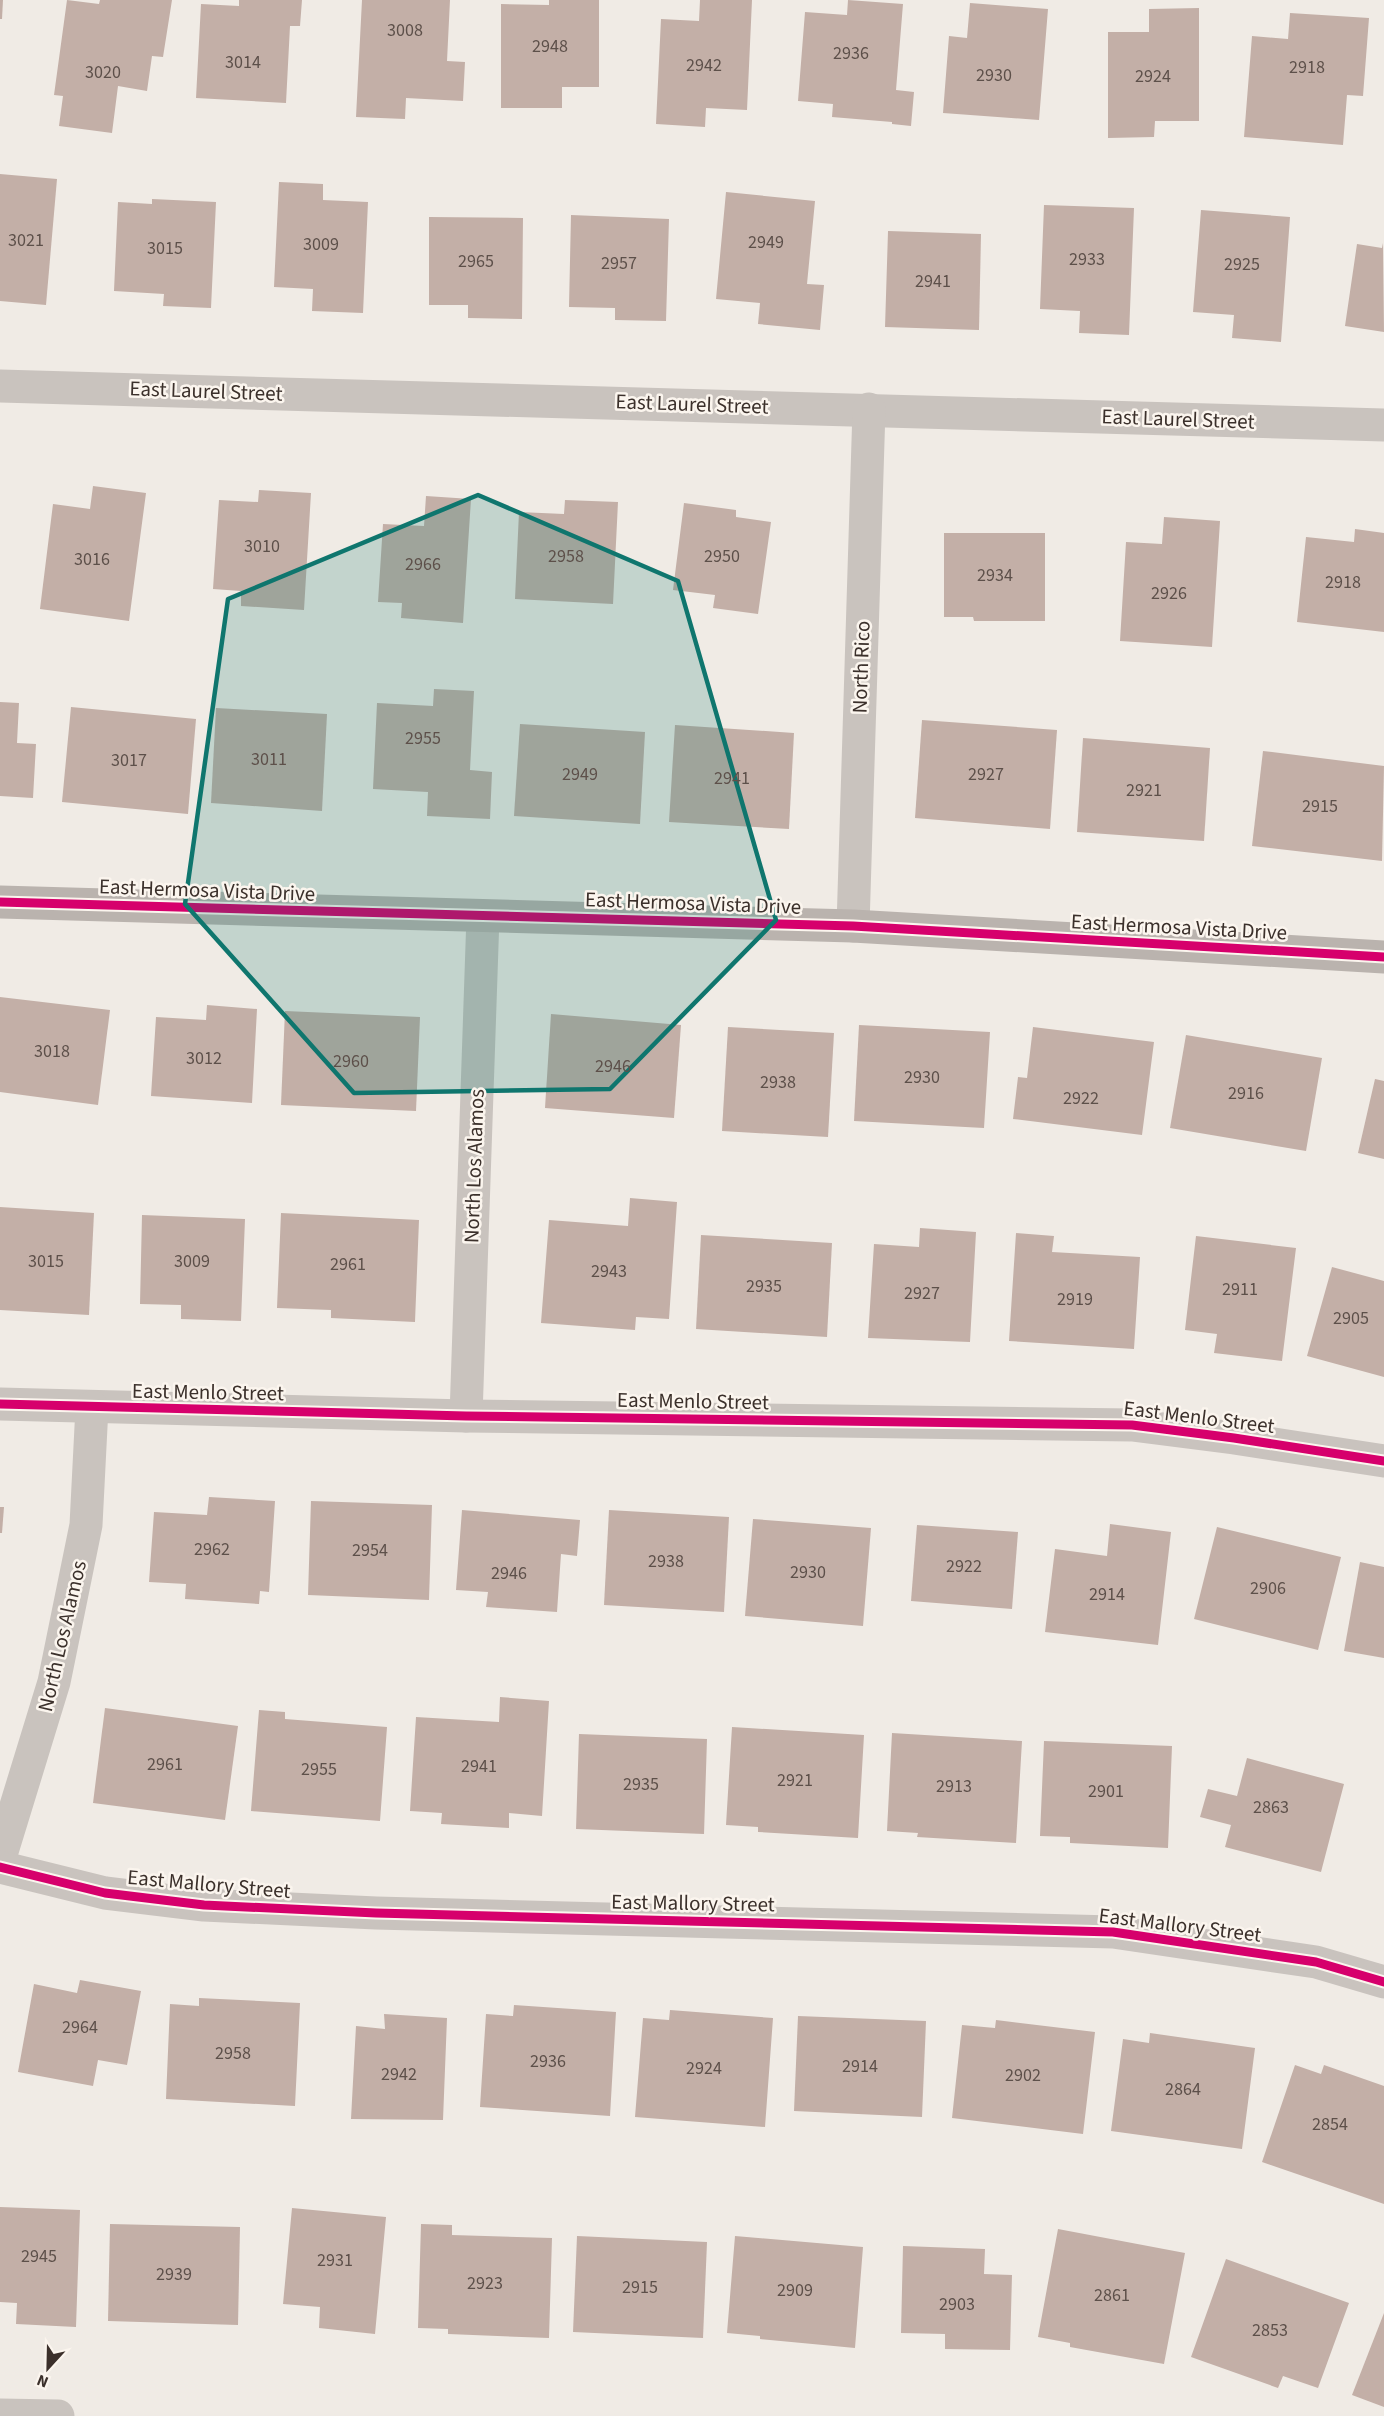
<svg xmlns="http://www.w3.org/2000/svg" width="1384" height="2416" viewBox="0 0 1384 2416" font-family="'Source Sans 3',sans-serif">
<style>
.building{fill:#c3afa7}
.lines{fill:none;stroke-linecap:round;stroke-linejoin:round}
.street{stroke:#c9c3be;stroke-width:33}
.secondary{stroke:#bab3ae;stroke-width:33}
.cycleway-casing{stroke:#fbf5ee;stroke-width:13}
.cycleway{stroke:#d6006c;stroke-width:9}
.marked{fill:#0f766e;fill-opacity:0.2;stroke:#0f766e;stroke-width:4.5;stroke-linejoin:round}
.labels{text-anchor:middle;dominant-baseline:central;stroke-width:5;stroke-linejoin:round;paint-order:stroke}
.number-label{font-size:18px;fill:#5d504a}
.street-label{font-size:21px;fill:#3b302b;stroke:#fbf5ee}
</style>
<rect width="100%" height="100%" fill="#f0ebe5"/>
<g class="building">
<path d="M0,0H3L2,19H0Z"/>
<path d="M67,0L99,4L100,0H172L163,57L152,56L147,91L118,86L112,133L59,126L63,96L54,95Z"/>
<path d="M239,0H302L300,26H290L286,103L196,98L201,4L239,6Z"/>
<path d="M362,0H450L447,61L465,62L463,101L406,98L405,119L356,117Z"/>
<path d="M549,0H599V87H562V108H501V4L549,5Z"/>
<path d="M700,0H752L747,110L706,108L705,127L656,124L661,19L699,21Z"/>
<path d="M848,0L903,4L896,90L914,92L911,126L892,124V122L832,117L833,104L798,101L805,12L847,15Z"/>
<path d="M970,3L1048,9L1039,120L943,113L949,36L967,38Z"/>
<path d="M1199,8V121H1155L1154,137L1108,138V32H1149V9Z"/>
<path d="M1290,13L1369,18L1363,96L1347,95L1343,145L1244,137L1252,36L1288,39Z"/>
<path d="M0,174L57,179L46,305L0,301Z"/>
<path d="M279,182L323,184V200L368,202L363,313L312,311L313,289L274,287Z"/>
<path d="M726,192L815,201L807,284L824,285L820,330L758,324L760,303L716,299Z"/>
<path d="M152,199L216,202L211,308L163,306L164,294L114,291L118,202L152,204Z"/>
<path d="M1044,205L1134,208L1129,335L1079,333L1080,311L1040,309Z"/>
<path d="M1201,210L1290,217L1281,342L1232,338L1234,315L1193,312Z"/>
<path d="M571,215L669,219L666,321L615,320V308L569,307Z"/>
<path d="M429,217L523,218L522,319L468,318V305H429Z"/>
<path d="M888,231L981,234L979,330L885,327Z"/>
<path d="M1383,243L1384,332L1345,326L1357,244L1382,248Z"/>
<path d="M93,486L146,493L129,621L40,609L53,504L90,509Z"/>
<path d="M259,490L311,493L304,610L241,606V591L213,589L219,500L258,502Z"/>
<path d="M426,496L471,499L463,623L401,618L402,603L378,602L383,524L424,526Z"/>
<path d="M565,500L618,502L613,604L515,599L519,512L564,514Z"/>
<path d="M684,503L736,510V517L771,522L758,614L713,608L715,595L673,590Z"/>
<path d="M1164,517L1220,521L1212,647L1120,641L1126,542L1162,544Z"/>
<path d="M1355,529L1384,533V632L1297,622L1306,537L1354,542Z"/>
<path d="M944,533H1045V621H974L973,617H944Z"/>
<path d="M434,689L474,691L470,770L492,772L490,819L427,816L428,792L373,789L377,703L433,706Z"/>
<path d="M0,702L19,703L17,743L36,744L33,798L0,796Z"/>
<path d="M71,707L196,719L188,814L62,802Z"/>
<path d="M216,708L327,714L322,811L211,803Z"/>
<path d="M922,720L1057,730L1050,829L915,818Z"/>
<path d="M520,724L645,732L640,824L514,816Z"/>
<path d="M675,725L794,733L789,829L669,822Z"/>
<path d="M1083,738L1210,748L1204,841L1077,832Z"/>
<path d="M1263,751L1384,766L1382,861L1252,846Z"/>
<path d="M0,997L110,1010L98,1105L0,1092Z"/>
<path d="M207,1005L257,1009L252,1103L151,1096L156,1017L206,1020Z"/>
<path d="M285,1011L420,1017L416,1111L281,1105Z"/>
<path d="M551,1014L681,1025L674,1118L545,1108Z"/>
<path d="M859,1025L990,1032L984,1128L854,1121Z"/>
<path d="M728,1027L834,1033L828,1137L722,1131Z"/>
<path d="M1033,1027L1154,1042L1142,1135L1013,1119L1018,1077L1027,1078Z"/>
<path d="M1186,1035L1322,1058L1306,1151L1170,1128Z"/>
<path d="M1375,1079L1384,1081V1159L1358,1153Z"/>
<path d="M630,1198L677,1202L669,1319L636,1317L635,1330L541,1323L549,1220L628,1226Z"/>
<path d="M0,1207L94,1213L89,1315L0,1310Z"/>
<path d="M281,1213L419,1220L415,1322L331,1318V1310L277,1308Z"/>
<path d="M142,1215L245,1219L241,1321L181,1319V1305L140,1304Z"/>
<path d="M920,1228L976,1232L970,1342L868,1338L874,1244L919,1247Z"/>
<path d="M1016,1233L1054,1236L1052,1252L1140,1257L1134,1349L1009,1341Z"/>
<path d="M701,1235L832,1243L827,1337L696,1329Z"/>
<path d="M1196,1236L1296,1248L1282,1361L1214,1353L1217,1334L1185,1330Z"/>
<path d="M1332,1267L1384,1281V1377L1307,1356Z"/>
<path d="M209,1497L275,1501L269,1592L260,1591L259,1604L185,1599L186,1584L149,1582L154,1512L207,1515Z"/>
<path d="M311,1501L432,1505L429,1600L308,1595Z"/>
<path d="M0,1507H4L2,1533H0Z"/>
<path d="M462,1510L580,1520L577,1556L561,1554L557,1612L486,1607L488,1592L456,1590Z"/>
<path d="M609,1510L729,1517L724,1612L604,1605Z"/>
<path d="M753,1519L871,1528L863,1626L745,1616Z"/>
<path d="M1110,1524L1171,1532L1158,1645L1045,1632L1055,1549L1107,1556Z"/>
<path d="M917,1525L1018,1532L1012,1609L911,1601Z"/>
<path d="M1217,1527L1341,1557L1318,1650L1194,1619Z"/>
<path d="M1360,1562L1384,1567V1658L1344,1651Z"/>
<path d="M500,1697L549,1701L542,1816L509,1813V1828L441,1824L442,1813L410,1811L416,1717L499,1722Z"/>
<path d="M105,1708L238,1726L225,1820L93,1803Z"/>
<path d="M259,1710L285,1712V1719L387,1727L380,1821L251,1811Z"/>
<path d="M732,1727L864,1735L858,1838L758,1832V1827L726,1825Z"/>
<path d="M892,1733L1022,1741L1016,1843L917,1837L918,1833L887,1831Z"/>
<path d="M579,1734L707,1739L704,1834L576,1829Z"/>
<path d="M1044,1741L1172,1746L1168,1848L1070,1843V1837L1040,1836Z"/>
<path d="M1247,1758L1344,1784L1321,1872L1225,1847L1231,1825L1200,1817L1208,1789L1237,1796Z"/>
<path d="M80,1980L141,1991L127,2065L98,2060L93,2086L18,2072L34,1984L77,1993Z"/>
<path d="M199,1998L300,2003L295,2106L166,2099L170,2004L199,2006Z"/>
<path d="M514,2005L616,2012L610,2116L480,2107L486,2014L513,2016Z"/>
<path d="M670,2010L773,2018L765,2127L635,2117L643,2018L669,2020Z"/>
<path d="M384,2014L447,2018L443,2120L351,2119L356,2026L385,2029Z"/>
<path d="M798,2016L926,2021L922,2117L794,2111Z"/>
<path d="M996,2020L1095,2032L1083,2134L952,2118L962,2025L995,2028Z"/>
<path d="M1150,2033L1255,2048L1242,2149L1111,2131L1123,2039L1149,2043Z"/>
<path d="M1295,2065L1321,2074L1324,2065L1384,2086V2204L1262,2162Z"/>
<path d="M0,2207L80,2210L76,2327L16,2324L17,2303L0,2302Z"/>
<path d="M292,2208L386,2217L375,2334L319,2328L320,2307L283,2304Z"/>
<path d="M110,2224L240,2227L238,2325L108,2321Z"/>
<path d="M421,2224L452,2225V2235L552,2238L549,2338L448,2334V2329L418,2328Z"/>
<path d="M1058,2229L1185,2253L1164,2364L1070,2347V2343L1038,2337Z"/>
<path d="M577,2236L707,2242L703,2338L573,2332Z"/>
<path d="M735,2236L863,2247L855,2348L760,2339V2336L727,2333Z"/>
<path d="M903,2246L985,2249L984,2274L1012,2275L1010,2350L945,2349V2334L901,2333Z"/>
<path d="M1226,2259L1349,2303L1318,2388L1283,2376L1278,2388L1191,2357Z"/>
<path d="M1384,2313V2407L1352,2395Z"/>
</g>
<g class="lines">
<g class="street">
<path d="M0,386L1384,425"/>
<path d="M853,926L869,409"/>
<path d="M0,1404L466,1416L1132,1425L1234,1438L1384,1461"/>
<path d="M466,1416L483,916"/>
<path d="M0,1858L54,1682L86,1525L92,1407"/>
<path d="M0,1867L105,1893L204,1905L376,1913L1113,1932L1316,1962L1384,1982"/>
<path d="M0,2415L58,2416"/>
</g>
<path class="secondary" d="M0,902L853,926L1384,957"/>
<g class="cycleway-casing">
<g id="cycleway">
<path d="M0,902L853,926L1384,957"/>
<path d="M0,1404L466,1416L1132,1425L1234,1438L1384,1461"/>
<path d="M0,1867L105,1893L204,1905L376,1913L1113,1932L1316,1962L1384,1982"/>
</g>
</g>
<use href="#cycleway" class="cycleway"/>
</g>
<path class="marked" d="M478,495L678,581L776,920L610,1089L354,1093L185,904L228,599Z"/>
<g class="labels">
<g class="number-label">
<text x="405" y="30">3008</text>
<text x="550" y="46">2948</text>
<text x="851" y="53">2936</text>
<text x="243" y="62">3014</text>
<text x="704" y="65">2942</text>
<text x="1307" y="67">2918</text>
<text x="103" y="72">3020</text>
<text x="994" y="75">2930</text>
<text x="1153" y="76">2924</text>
<text x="26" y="240">3021</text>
<text x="766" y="242">2949</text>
<text x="321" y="244">3009</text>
<text x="165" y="248">3015</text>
<text x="1087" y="259">2933</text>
<text x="476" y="261">2965</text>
<text x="619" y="263">2957</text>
<text x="1242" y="264">2925</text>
<text x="933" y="281">2941</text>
<text x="262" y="546">3010</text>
<text x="566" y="556">2958</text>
<text x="722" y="556">2950</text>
<text x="92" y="559">3016</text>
<text x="423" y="564">2966</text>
<text x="995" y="575">2934</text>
<text x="1343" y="582">2918</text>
<text x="1169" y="593">2926</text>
<text x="423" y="738">2955</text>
<text x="269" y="759">3011</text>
<text x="129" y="760">3017</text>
<text x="580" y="774">2949</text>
<text x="986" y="774">2927</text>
<text x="732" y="778">2941</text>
<text x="1144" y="790">2921</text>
<text x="1320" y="806">2915</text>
<text x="52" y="1051">3018</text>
<text x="204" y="1058">3012</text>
<text x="351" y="1061">2960</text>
<text x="613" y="1066">2946</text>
<text x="922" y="1077">2930</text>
<text x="778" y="1082">2938</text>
<text x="1246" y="1093">2916</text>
<text x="1081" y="1098">2922</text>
<text x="46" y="1261">3015</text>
<text x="192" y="1261">3009</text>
<text x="348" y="1264">2961</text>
<text x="609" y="1271">2943</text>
<text x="764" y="1286">2935</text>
<text x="1240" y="1289">2911</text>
<text x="922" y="1293">2927</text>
<text x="1075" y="1299">2919</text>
<text x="1351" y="1318">2905</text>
<text x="212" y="1549">2962</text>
<text x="370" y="1550">2954</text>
<text x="666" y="1561">2938</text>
<text x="964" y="1566">2922</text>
<text x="808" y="1572">2930</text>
<text x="509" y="1573">2946</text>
<text x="1268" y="1588">2906</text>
<text x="1107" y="1594">2914</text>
<text x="165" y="1764">2961</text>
<text x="479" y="1766">2941</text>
<text x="319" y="1769">2955</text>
<text x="795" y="1780">2921</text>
<text x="641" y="1784">2935</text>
<text x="954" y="1786">2913</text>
<text x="1106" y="1791">2901</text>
<text x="1271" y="1807">2863</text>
<text x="80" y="2027">2964</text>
<text x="233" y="2053">2958</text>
<text x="548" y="2061">2936</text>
<text x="860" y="2066">2914</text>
<text x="704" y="2068">2924</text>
<text x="399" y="2074">2942</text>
<text x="1023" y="2075">2902</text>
<text x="1183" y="2089">2864</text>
<text x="1330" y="2124">2854</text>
<text x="39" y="2256">2945</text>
<text x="335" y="2260">2931</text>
<text x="174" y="2274">2939</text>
<text x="485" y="2283">2923</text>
<text x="640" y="2287">2915</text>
<text x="795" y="2290">2909</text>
<text x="1112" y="2295">2861</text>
<text x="957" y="2304">2903</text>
<text x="1270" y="2330">2853</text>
</g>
<g class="street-label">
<text transform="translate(206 391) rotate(2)">East Laurel Street</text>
<text transform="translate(692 404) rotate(2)">East Laurel Street</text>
<text transform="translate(1178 419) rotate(2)">East Laurel Street</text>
<text transform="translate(861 667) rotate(-88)">North Rico</text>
<text transform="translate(207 890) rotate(2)">East Hermosa Vista Drive</text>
<text transform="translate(693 903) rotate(2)">East Hermosa Vista Drive</text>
<text transform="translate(1179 927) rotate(3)">East Hermosa Vista Drive</text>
<text transform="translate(474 1166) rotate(-88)">North Los Alamos</text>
<text transform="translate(208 1392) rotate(1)">East Menlo Street</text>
<text transform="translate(693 1401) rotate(1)">East Menlo Street</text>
<text transform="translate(1199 1417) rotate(7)">East Menlo Street</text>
<text transform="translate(62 1636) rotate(-77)">North Los Alamos</text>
<text transform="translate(209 1884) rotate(5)">East Mallory Street</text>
<text transform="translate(693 1903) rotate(1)">East Mallory Street</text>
<text transform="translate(1180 1925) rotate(7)">East Mallory Street</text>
</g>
</g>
<g transform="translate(48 2368) rotate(202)" stroke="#fbf5ee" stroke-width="4.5" paint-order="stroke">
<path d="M0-4.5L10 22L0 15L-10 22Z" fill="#3b302b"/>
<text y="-9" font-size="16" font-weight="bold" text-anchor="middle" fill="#3b302b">N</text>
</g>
</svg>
